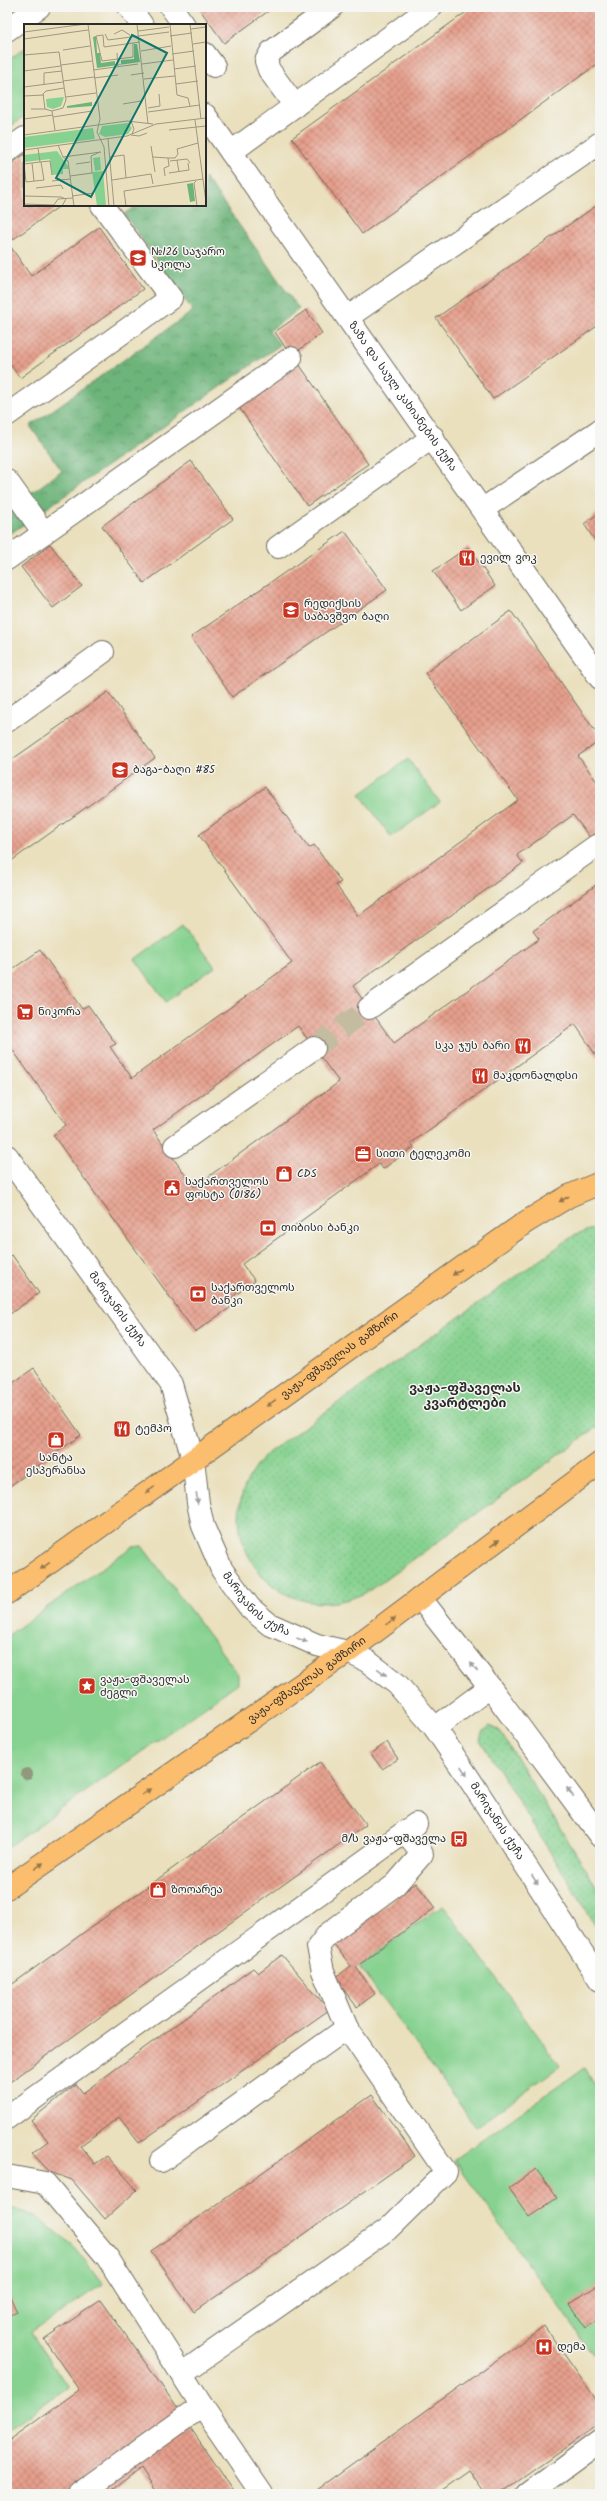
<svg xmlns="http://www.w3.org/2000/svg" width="607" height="2501" viewBox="0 0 607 2501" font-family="Kalam,'Noto Sans Georgian',sans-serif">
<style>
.grass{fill:url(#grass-dots);stroke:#597e5e}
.forest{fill:url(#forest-crowns);stroke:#4c7052}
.park{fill:#87d290;stroke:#597e5e}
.building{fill:url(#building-cross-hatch);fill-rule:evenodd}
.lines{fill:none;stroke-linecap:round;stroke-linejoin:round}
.minor-tunnel{stroke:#c4bca0;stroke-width:22;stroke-dasharray:22 11;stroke-linecap:butt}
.minor-casing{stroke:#6e6a5e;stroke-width:24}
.major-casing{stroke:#6e6a5e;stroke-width:24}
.minor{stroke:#fff;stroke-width:22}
.major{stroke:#fbbd6e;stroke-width:22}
.tree{fill:#90987d}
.oneway{fill:#93744c}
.oneway2{fill:#a0a0a0}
.labels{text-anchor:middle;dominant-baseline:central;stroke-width:3;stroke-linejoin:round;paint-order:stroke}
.poi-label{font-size:11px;fill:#2b2b2b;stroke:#f6f6f2;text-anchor:start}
.street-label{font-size:11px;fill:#2b2b2b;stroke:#f6f6f2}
.quarter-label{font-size:13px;font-weight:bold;fill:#2b2b2b;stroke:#f6f6f2}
.inset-road{fill:none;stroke:#9e9883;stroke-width:1}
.view{fill:#0f766e;fill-opacity:0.15;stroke:#0f766e;stroke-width:2}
.inset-edge{fill:none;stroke:#2b2b2b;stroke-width:2}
</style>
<defs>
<pattern id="grass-dots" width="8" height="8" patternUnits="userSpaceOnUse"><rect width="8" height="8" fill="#87d290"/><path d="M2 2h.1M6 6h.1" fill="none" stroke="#75b47c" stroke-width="1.8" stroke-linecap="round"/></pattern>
<pattern id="forest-crowns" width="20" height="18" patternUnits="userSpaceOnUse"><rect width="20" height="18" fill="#6db47a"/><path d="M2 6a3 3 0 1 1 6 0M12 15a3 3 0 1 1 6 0" fill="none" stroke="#5a9364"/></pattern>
<pattern id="building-cross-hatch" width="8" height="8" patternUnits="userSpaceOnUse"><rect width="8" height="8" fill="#e69f8c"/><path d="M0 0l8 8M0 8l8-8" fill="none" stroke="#bb8273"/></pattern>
</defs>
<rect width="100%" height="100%" fill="#f6f6f2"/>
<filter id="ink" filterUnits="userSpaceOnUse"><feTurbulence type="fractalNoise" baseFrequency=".025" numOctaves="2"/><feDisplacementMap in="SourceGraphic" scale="8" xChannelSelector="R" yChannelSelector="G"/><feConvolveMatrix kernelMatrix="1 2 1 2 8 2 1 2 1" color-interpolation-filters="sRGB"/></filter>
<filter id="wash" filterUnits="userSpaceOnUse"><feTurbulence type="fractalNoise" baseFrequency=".012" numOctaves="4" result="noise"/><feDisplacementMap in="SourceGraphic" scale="16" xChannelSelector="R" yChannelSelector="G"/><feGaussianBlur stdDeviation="0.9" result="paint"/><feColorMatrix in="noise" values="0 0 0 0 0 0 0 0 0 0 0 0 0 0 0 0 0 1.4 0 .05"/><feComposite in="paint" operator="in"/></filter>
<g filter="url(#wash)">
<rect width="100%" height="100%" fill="#eae0bd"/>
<g class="grass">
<path d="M600,1227V1425L371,1590C272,1643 194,1520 269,1452L576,1234Z"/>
<path d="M490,1726L499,1730L600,1892V1932L480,1740L482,1732Z"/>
</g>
<path class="forest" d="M205,177L299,309L269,331L280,345L7,536V510L62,471L30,426L193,311L124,214L137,205H205Z"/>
<g class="park">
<path d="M25,48V116L7,129V61Z"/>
<path d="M408,759L440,802L391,837L360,794Z"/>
<path d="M183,924L215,967L166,1002L135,959Z"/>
<path d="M142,1546L238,1674V1683L7,1848V1636L116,1558L132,1547Z"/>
<path d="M443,1905L560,2066L476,2127L359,1966Z"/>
<path d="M584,2068L600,2093V2364L454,2160Z"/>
<path d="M7,2207L35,2215L75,2248L103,2284L31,2332L68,2387L7,2430Z"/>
</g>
<g id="blocks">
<g class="building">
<path d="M198,7H274L224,43Z"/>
<path d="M473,7H600V62L362,234L292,138Z"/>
<path d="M25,154V205H61L8,243L31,276L99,227L143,289L20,378L7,360V167Z"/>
<path d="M600,203V324L493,399L436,318Z"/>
<path d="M306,310L322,333L291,356L275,332Z"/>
<path d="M299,364L368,464L307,506L238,406Z"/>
<path d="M191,461L233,519L144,583L102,526Z"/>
<path d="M600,512V548L584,524Z"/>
<path d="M345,531L387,590L232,697L191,637Z"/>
<path d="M50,544L82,586L53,608L21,567Z"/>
<path d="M468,547L495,586L461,610L433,571Z"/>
<path d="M511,611L600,738V741L578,756L600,786V851L573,815L517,855L523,863L353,986L394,1043L539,939L533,931L600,882V1055L597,1057L575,1024L411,1143L414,1147L405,1153L383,1169L379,1164L242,1264L255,1281L227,1301L231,1307L195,1332L53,1135L66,1125L7,1042V973L40,950L82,1009L88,1005L116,1044L110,1047L132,1078L292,963L199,835L265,787L309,848L314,845L341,882L336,885L358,916L518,800L425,673ZM298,1026L339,1082L194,1187L153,1130Z"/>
<path d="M108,692L155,758L7,864V763Z"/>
<path d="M12,1255L39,1293L10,1314L7,1310V1258Z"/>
<path d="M34,1368L81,1435L7,1488V1387Z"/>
<path d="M387,1742L398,1759L382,1769L371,1754Z"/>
<path d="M320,1762L366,1825L7,2084V1988Z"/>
<path d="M416,1883L435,1908L356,1967L375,1994L357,2007L335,1978L351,1966L333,1943Z"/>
<path d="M282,1955L329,2010L139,2143L119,2117L80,2146L95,2164L107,2156L137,2190L105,2219L72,2180L50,2172L32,2153L48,2141L31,2120L76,2084L83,2093L253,1968L258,1973Z"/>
<path d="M372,2095L415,2156L194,2312L151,2251Z"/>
<path d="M536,2169L557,2198L529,2217L509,2188Z"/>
<path d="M599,2281L600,2319L586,2328L569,2304L595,2287Z"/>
<path d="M7,2290L17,2312L7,2317Z"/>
<path d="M101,2300L171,2399L234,2492L230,2494H158L141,2468L106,2494H7V2442L79,2390L44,2339Z"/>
<path d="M544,2326L600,2405V2423L500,2494H486L469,2470L435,2494H320L317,2489Z"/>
</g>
</g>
</g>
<g filter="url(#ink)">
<use href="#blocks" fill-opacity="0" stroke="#6e6a5e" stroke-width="1"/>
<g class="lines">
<path class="minor-tunnel" d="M314,1048L369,1008"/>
<g class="minor-casing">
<g id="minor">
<path d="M129,7L142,25"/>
<path d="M171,7L184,25"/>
<path d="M7,30L39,7"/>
<path d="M205,54L214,66"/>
<path d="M295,106L269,70L266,61L271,52L332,7"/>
<path id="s1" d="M205,115L600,678"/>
<path d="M7,151L25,138"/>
<path d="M231,152L431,7"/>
<path d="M348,317L600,143"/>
<path d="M7,415L171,298L102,205"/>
<path d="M7,481L44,533"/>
<path d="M483,509L600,430"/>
<path d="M278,547L433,437"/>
<path d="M7,559L291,358"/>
<path d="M7,721L103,652"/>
<path d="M369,1008L596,846"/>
<path d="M175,1146L314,1048"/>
<path id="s2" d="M7,1156L171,1384L193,1459L198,1503L203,1526L222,1570L250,1608L269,1624L317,1645L348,1652L367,1661L397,1684L435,1728L470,1780L600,1980"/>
<path d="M421,1599L490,1687L600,1836"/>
<path d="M435,1728L490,1687"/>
<path d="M7,2118L416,1824"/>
<path d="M161,2161L347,2028"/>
<path d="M7,2176L45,2183L107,2257L202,2406L262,2494"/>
<path d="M181,2374L388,2229L446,2172L347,2028L323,1971L318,1947L328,1934L395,1885L422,1854L405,1832"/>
<path d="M79,2494L202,2406"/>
<path d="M528,2494L600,2441"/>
</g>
</g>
<g class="major-casing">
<g id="major">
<path id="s3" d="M7,1593L526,1222L569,1196L600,1183"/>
<path id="s4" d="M7,1888L348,1652L600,1463"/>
</g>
</g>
<use href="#minor" class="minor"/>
<use href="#major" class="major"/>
</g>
<circle class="tree" cx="27" cy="1774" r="6"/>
<defs><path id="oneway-solid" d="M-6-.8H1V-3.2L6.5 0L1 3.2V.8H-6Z"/></defs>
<g class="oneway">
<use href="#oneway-solid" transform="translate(564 1199) rotate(151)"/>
<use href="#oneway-solid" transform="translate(457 1272) rotate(145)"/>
<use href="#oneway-solid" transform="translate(271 1403) rotate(145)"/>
<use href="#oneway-solid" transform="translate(150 1490) rotate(144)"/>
<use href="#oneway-solid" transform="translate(495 1543) rotate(-37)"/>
<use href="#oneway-solid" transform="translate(45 1566) rotate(144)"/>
<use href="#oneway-solid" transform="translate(391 1621) rotate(-36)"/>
<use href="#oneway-solid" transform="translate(146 1792) rotate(-35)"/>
<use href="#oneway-solid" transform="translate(39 1866) rotate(-35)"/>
</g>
<g class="oneway2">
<use href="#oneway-solid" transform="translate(197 1498) rotate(83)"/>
<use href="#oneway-solid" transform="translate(302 1640) rotate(20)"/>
<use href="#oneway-solid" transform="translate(474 1667) rotate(-129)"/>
<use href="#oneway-solid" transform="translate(382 1672) rotate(37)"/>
<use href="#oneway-solid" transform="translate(464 1771) rotate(56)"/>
<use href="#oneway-solid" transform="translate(570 1792) rotate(-127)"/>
<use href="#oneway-solid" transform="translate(535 1880) rotate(57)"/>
</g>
</g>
<defs>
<g id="school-square" transform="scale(0.9)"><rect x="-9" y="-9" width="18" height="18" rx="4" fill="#c8321e" stroke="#f6f6f2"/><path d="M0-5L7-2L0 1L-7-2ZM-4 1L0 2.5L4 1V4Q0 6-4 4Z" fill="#fff"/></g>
<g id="restaurant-square" transform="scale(0.9)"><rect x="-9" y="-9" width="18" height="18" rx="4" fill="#c8321e" stroke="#f6f6f2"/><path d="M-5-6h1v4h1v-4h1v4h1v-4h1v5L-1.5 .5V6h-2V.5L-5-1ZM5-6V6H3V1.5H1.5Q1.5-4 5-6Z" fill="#fff"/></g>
<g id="supermarket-square" transform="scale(0.9)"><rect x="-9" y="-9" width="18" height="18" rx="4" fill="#c8321e" stroke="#f6f6f2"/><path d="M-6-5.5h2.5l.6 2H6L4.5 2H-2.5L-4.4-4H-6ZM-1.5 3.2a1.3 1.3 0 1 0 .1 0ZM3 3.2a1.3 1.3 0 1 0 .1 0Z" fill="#fff"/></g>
<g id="office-square" transform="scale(0.9)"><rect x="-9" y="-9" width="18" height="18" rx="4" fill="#c8321e" stroke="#f6f6f2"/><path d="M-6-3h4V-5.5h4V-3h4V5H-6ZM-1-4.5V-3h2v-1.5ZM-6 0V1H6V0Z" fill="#fff"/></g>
<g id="shop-square" transform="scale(0.9)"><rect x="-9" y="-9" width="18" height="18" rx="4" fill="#c8321e" stroke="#f6f6f2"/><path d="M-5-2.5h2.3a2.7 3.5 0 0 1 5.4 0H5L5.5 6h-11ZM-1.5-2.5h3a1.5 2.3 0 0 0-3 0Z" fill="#fff"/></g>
<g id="civic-square" transform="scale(0.9)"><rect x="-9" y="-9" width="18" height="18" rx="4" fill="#c8321e" stroke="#f6f6f2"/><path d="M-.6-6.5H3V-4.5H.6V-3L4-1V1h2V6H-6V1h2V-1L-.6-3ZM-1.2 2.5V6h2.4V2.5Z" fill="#fff"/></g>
<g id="bank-square" transform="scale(0.9)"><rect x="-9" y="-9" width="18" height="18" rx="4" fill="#c8321e" stroke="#f6f6f2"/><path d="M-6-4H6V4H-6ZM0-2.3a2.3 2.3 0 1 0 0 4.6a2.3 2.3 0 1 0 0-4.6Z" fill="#fff"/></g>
<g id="sight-square" transform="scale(0.9)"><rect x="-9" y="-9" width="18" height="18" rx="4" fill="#c8321e" stroke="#f6f6f2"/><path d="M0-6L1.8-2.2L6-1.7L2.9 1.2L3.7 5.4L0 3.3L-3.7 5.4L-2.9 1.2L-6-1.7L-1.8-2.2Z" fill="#fff"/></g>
<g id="bus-square" transform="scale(0.9)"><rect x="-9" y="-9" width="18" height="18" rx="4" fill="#c8321e" stroke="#f6f6f2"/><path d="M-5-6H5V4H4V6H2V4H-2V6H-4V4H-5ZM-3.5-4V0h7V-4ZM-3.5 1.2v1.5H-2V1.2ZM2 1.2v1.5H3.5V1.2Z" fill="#fff"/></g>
<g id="hospital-square" transform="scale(0.9)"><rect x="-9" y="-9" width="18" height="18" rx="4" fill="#c8321e" stroke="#f6f6f2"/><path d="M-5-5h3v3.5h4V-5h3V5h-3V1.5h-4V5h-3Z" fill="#fff"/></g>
</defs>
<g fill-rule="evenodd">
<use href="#school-square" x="138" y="258"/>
<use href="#restaurant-square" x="467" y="558"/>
<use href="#school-square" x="291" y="610"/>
<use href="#school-square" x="120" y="770"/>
<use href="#supermarket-square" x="25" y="1012"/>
<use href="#restaurant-square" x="523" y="1046"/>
<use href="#restaurant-square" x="480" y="1076"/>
<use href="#office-square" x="363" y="1154"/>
<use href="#shop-square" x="284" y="1174"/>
<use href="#civic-square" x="172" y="1188"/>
<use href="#bank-square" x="268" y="1228"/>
<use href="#bank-square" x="198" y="1294"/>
<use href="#restaurant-square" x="122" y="1429"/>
<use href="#shop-square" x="56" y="1440"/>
<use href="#sight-square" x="87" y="1686"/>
<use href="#bus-square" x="459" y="1839"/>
<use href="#shop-square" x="158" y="1890"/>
<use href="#hospital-square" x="544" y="2347"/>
</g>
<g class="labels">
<g class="poi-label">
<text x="151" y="252">№126 საჯარო<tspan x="151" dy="13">სკოლა</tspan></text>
<text x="480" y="558">ევილ ვოკ</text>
<text x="304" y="604">რედიქსის<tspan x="304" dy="13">საბავშვო ბაღი</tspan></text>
<text x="133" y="770">ბაგა-ბაღი #85</text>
<text x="38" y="1012">ნიკორა</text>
<text x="510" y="1046" text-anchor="end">სკა ჯუს ბარი</text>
<text x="493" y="1076">მაკდონალდსი</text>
<text x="376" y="1154">სითი ტელეკომი</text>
<text x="297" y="1174">CDS</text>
<text x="185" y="1182">საქართველოს<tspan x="185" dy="13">ფოსტა (0186)</tspan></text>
<text x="281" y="1228">თიბისი ბანკი</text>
<text x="211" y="1288">საქართველოს<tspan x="211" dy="13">ბანკი</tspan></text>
<text x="135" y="1429">ტემპო</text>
<text x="56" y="1458" text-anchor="middle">სანტა<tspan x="56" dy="13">ესპერანსა</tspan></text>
<text x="100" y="1680">ვაჟა-ფშაველას<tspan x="100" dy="13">ძეგლი</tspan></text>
<text x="446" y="1839" text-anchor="end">მ/ს ვაჟა-ფშაველა</text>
<text x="171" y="1890">ზოოარეა</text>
<text x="557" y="2347">დემა</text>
</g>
<g class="street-label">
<text stroke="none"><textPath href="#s1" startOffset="344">ზაზა და საულ კახიანების ქუჩა</textPath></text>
<text stroke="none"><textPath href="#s2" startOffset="189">მარიჯანის ქუჩა</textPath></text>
<text stroke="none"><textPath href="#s3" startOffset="409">ვაჟა-ფშაველას გამზირი</textPath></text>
<text stroke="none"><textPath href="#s2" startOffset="524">მარიჯანის ქუჩა</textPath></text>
<text stroke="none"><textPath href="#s4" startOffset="365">ვაჟა-ფშაველას გამზირი</textPath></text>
<text stroke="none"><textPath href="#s2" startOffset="860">მარიჯანის ქუჩა</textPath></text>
</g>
<g class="quarter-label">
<text x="465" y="1388">ვაჟა-ფშაველას<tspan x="465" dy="15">კვარტლები</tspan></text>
</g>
</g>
<g transform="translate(24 24)">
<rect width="182" height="182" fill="#eae0bd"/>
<path d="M104,99L108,104L104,110L81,113L75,110L78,102Z" fill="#87d290"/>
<path d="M72,12L73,29H76L77,39L91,37V41L97,40V36L110,35V20H113L116,38L73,44L69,13ZM68,78V82L43,84V82ZM169,159L171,177L166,178L163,160Z" fill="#6db47a"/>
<path d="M40,73L37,82L29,85L23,83L22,75ZM69,104L71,115L0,124V113ZM33,127L44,142L45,145H39V150L28,151L26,135L0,138V131ZM76,133L77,146L71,147L69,134ZM79,147L82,182H73L68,148Z" fill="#87d290"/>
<path class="inset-road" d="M64,0L76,95L73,108L80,123L85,182M113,0L124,100M146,0L153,71L164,74L166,82M166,0L177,95M167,5L182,3M114,7L145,3M0,8L62,0M81,10L84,16L145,8M90,10L98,6L106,11M146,12L168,9M0,15L64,6M109,19L80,23L79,11L72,12L78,37L109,33V19L116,18M169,20L182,18M39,26L66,22M117,27L147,22M93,29L94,43M148,30L170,27M0,31L35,28L42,76L39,84L28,87L31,106M118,40L149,36M37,41L68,37M150,45L172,42M69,46L114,40M0,47L37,42M107,51L120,49M70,54L94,51M120,55L151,52M39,57L70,53M152,60L174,57M20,61V49L38,47M0,63L39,58M0,72L20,71M42,73L72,69M99,80L117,77M124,84L136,82L135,70M7,85H21M28,87L21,85L19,70L22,67L40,64M124,88L176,81M29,93L68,87M0,95L29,91M171,96L182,178M107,97L110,105L108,110M145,106L182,102M0,111L103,97L129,100M107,111L115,112L123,109M84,115L90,182M34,121L39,133L44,137L50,182M127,122L131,148M14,124L16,138L26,137L28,151M0,126L103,112L132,100L182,94M39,133L77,128M86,133L100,131L102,154M129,133L144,134M153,136L155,148M146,137L163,135L166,139M8,139L10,157M0,140L2,158L20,156L17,138M0,140L16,138M52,140L66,138M145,149L165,146L164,139M46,152L68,149L67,132L76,128M141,152L140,144L145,142L144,134H151L154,130L153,125L174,119M88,156L127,150L129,160M28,157L46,155M172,157L170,159L173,182M12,164L37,161L39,165M1,172L37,173L42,175L38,182M48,172L70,169M0,180L30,181L34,175L49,174M102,182L100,167L179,155"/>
<path class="view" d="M108,11L143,29L67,173L32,154Z"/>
<rect width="182" height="182" class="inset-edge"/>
</g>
<rect width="607" height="2501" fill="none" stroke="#f6f6f2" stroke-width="24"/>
</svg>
